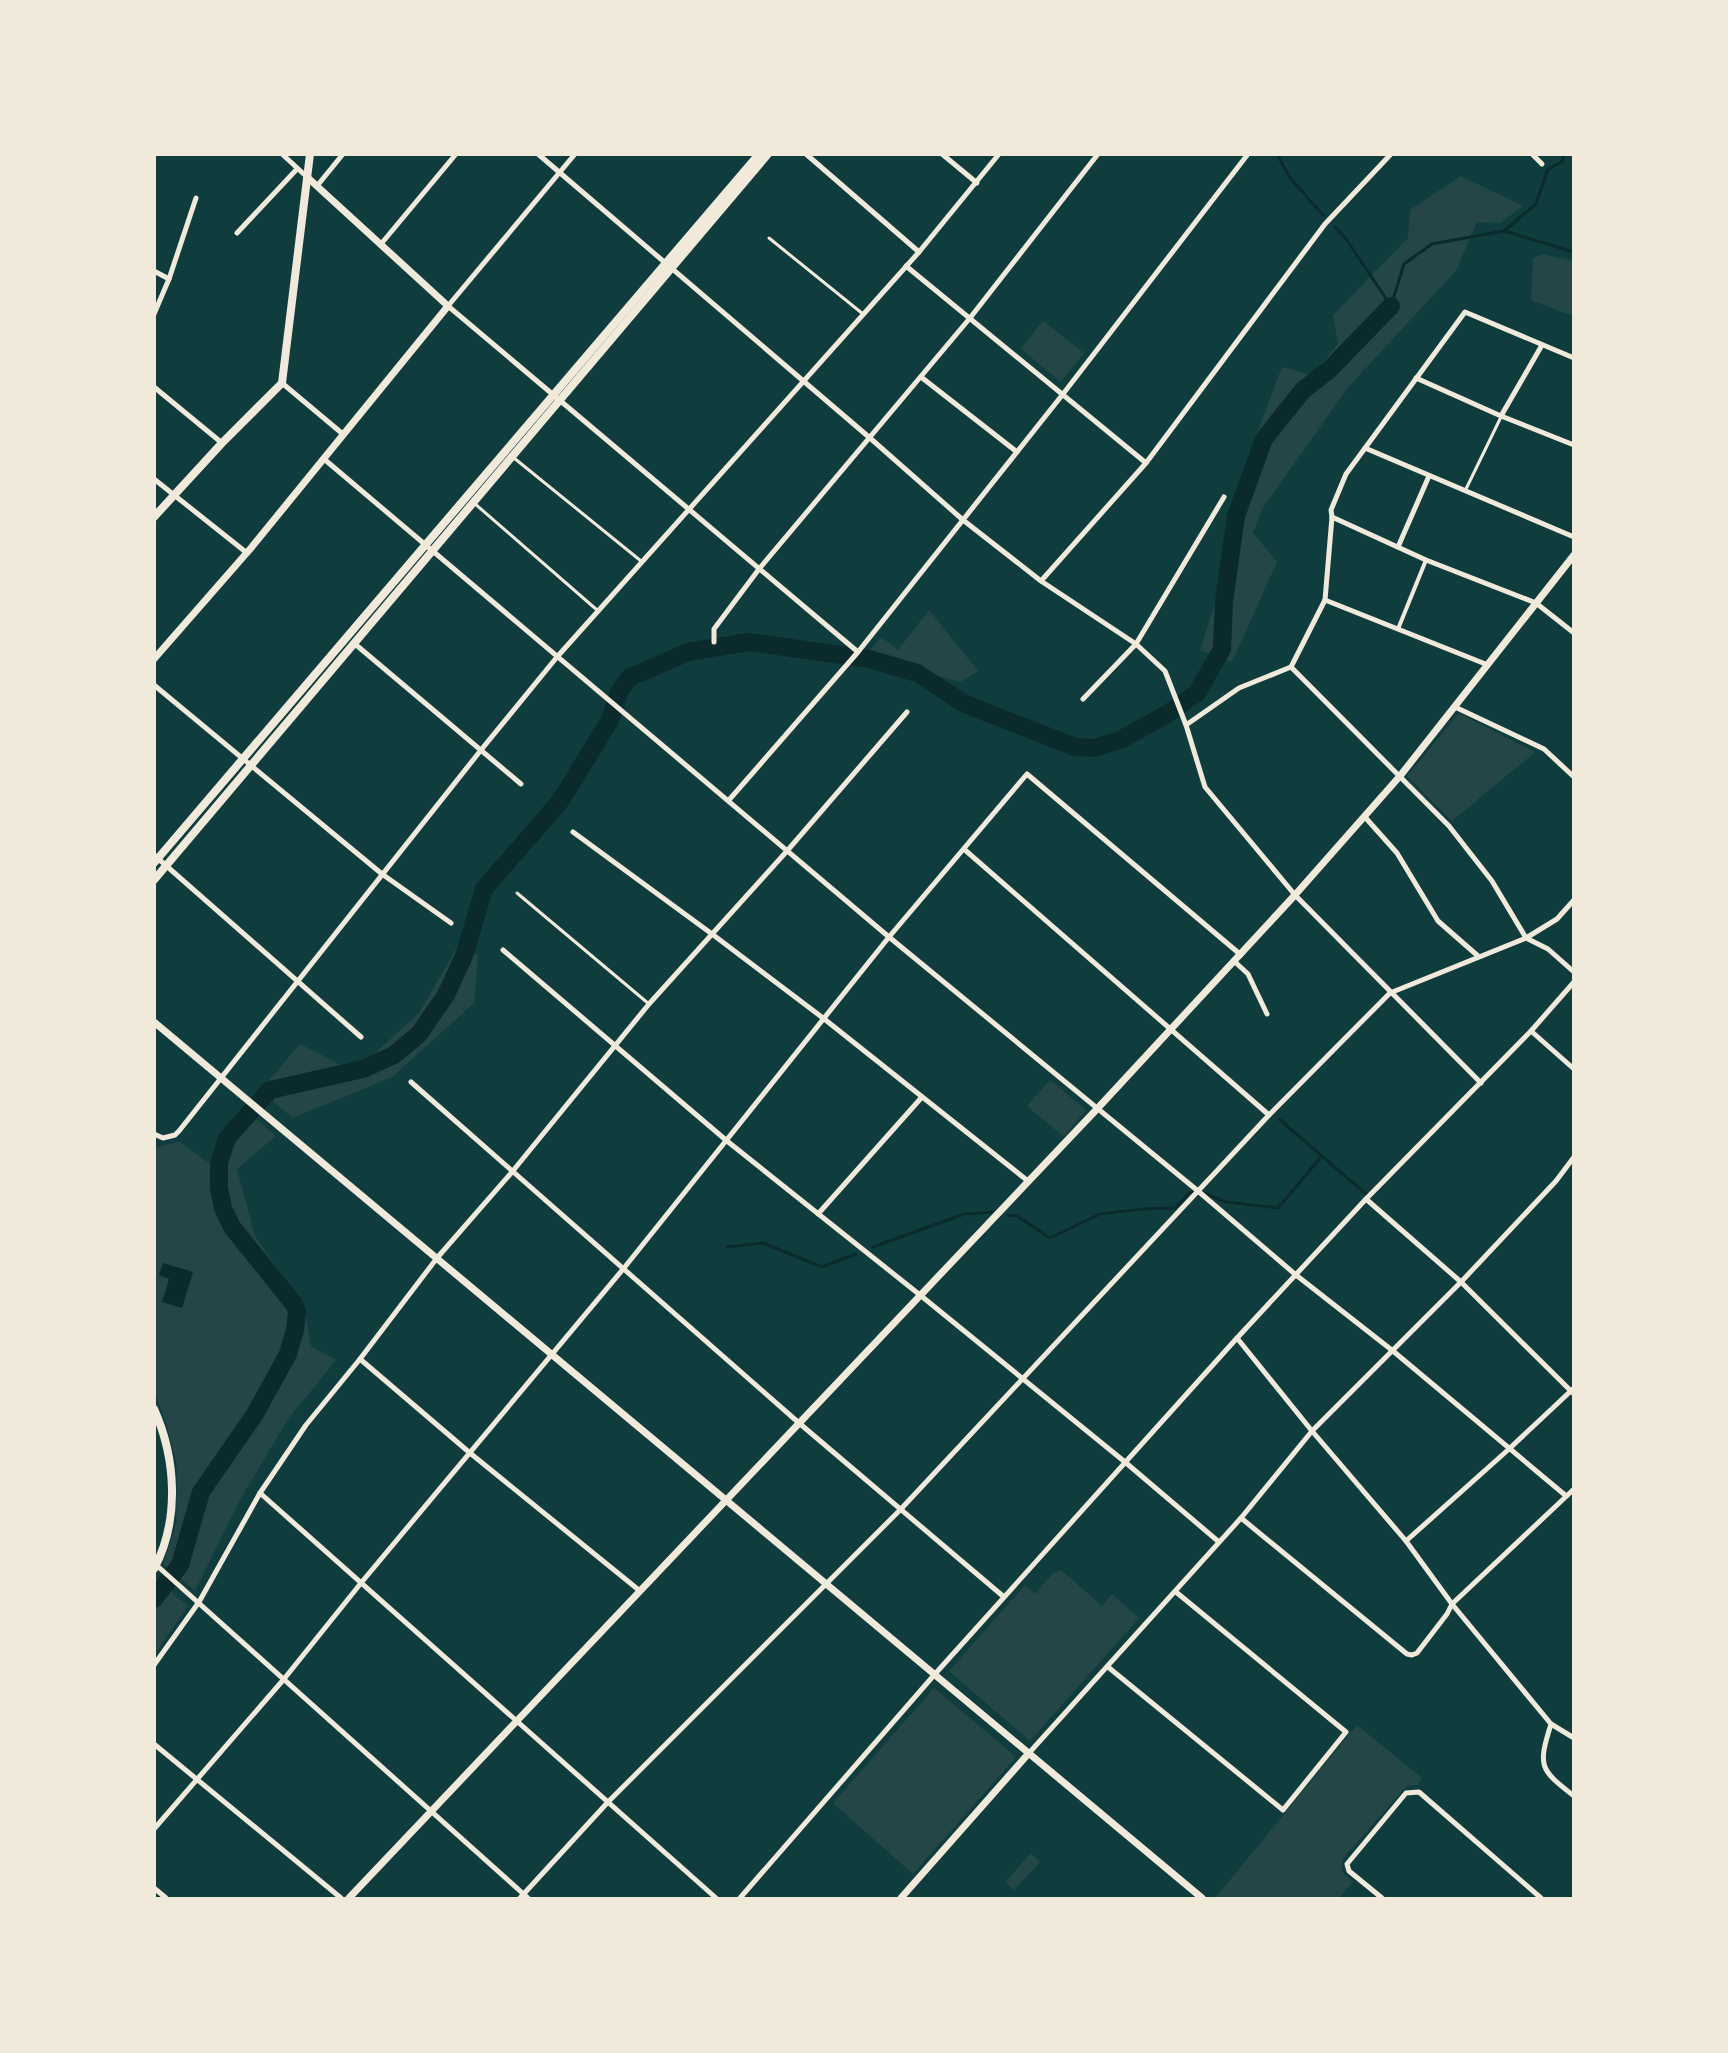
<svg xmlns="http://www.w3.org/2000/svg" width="1728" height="2053" viewBox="0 0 1728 2053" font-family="'Source Sans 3',sans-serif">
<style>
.green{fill:#244646}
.water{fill:#0a2a2b}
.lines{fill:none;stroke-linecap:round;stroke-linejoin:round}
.stream{stroke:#0a2a2b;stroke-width:3}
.river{stroke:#0a2a2b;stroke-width:18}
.service{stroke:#f1e9da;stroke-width:3}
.pedestrian{stroke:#f1e9da;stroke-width:4}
.minor{stroke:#f1e9da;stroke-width:5}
.tertiary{stroke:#f1e9da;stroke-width:7}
.secondary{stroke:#f1e9da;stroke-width:8}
.primary{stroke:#f1e9da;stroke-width:8}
</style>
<rect width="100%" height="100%" fill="#0f3d3e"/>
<g class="green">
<path d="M1461,176L1523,206L1500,223L1477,222L1456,271L1349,386L1262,509L1253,533L1277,562L1232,662L1200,650L1221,583L1230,519L1259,428L1282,367L1312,375L1338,344L1333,315L1408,238L1410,210Z"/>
<path d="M1543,254L1573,261V316L1531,300L1533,258Z"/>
<path d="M1043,321L1084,353L1061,382L1021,349Z"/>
<path d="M929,610L978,671L960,682L865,656L881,637L898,650Z"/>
<path d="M1459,713L1535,752L1452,821L1407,776Z"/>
<path d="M460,942L478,956L474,1003L392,1077L293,1118L260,1091L300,1044L343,1066L371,1057L419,1013Z"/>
<path d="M1050,1080L1086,1110L1064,1137L1027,1106Z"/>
<path d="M245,1109L276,1136L237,1169L255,1236L304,1308L311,1346L336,1360L288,1419L240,1500L195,1591L163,1564L176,1524L177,1478L176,1461L167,1426L155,1393L154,1148L180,1142L209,1163L220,1131Z"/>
<path d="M1061,1570L1102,1606L1112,1594L1139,1618L1030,1741L949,1671L1025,1585L1035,1594L1053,1573Z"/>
<path d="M156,1579L188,1606L155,1654L154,1582Z"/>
<path d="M934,1688L1016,1757L913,1874L833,1803Z"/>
<path d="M1357,1725L1422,1778L1418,1785H1411L1404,1789L1342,1860V1872L1353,1882L1339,1898H1218L1216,1897Z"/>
<path d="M1031,1853L1040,1862L1014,1890L1005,1882Z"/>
</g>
<path class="water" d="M163,1263L193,1272L182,1308L162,1302L169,1279L159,1275Z"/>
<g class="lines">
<g class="stream">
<path d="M1277,154L1290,178L1323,215"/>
<path d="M1335,227L1346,239L1391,306"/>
<path d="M1504,231L1536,204L1548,169L1562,162L1564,154"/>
<path d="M1391,306L1404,264L1432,244L1504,231L1574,252"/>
<path d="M1279,1119L1366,1194"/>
<path d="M1203,1193L1226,1202L1278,1208L1322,1156"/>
<path d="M1008,1215L1017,1216L1050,1238L1100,1214L1143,1209L1175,1208L1189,1193L1197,1191"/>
<path d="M727,1247L763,1243L822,1267L856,1254"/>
<path d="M873,1247L964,1214L993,1212"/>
</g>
<path class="river" d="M154,1599L180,1565L201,1492L255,1414L288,1354L295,1330L297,1311L294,1304L232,1227L223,1208L219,1189V1163L227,1138L270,1090L363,1069L394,1055L419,1034L446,995L464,956L484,889L561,800L610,720L619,692L629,678L688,652L749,642L869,659L917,673L965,704L1075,747L1094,748L1120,740L1167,714L1197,693L1222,649L1224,602L1236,516L1264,439L1303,390L1329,370L1391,306"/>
<g class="service">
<path d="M769,238L863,314"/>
<path d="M514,458L641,561"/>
<path d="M1465,491L1501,417"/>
<path d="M474,503L597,610"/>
<path d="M517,893L649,1004"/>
</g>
<path class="pedestrian" d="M1398,629L1426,560"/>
<g class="minor">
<path d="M282,154L307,177"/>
<path d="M538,154L870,438L963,520L1041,581L1136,644L1165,671L1186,725L1205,787L1295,895L1481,1083"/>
<path d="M575,154L448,306L858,652"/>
<path d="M806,154L919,252"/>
<path d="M942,154L977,183"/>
<path d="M1532,154L1542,164"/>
<path d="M317,186L343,154"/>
<path d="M237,233L297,169"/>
<path d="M381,244L456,154"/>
<path d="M906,266L1146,463"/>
<path d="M154,271L169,279"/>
<path d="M154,314L169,279L196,198"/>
<path d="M921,377L1017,452"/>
<path d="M1416,378L1501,416L1574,445"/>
<path d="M282,383L344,435"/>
<path d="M154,387L222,443"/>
<path d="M1501,416L1542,345"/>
<path d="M1365,448L1574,537"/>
<path d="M324,459L889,937L1198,1191L1296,1275L1393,1351L1565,1495"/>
<path d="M154,479L247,553"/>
<path d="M1332,517L1426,560L1536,603L1574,633"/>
<path d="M1398,547L1429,476"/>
<path d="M1041,581L1146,463L1325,224L1391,154"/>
<path d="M1325,600L1488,665"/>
<path d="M714,642V629L759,569L970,318L1098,154"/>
<path d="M355,644L521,784"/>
<path d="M1291,667L1449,826L1492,881L1526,938L1548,949L1574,972"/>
<path d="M154,685L382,874L451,923"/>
<path d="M1083,699L1136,644L1224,497"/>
<path d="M1455,707L1544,749L1574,777"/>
<path d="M1186,725L1239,688L1291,667L1325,600L1332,517L1331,510L1346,474L1465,312L1574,358"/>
<path d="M729,800L858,652L1063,394L1248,154"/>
<path d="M1364,816L1397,853L1438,921L1478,956"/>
<path d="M573,832L712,934L823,1018L1028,1181"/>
<path d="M965,850L1269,1115"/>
<path d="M154,855L361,1037"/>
<path d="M503,950L727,1141L920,1295L1125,1462L1219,1542"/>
<path d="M1234,961L1248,974L1267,1014"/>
<path d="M1531,1031L1574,1069"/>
<path d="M411,1082L799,1423L1004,1597"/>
<path d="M154,1134L163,1138L175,1135L179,1131L481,750L557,657L919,252L999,154"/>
<path d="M1366,1199L1461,1282L1574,1394"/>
<path d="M818,1214L922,1097"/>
<path d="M1237,1338L1312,1431L1406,1541L1452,1604L1551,1724L1574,1738"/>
<path d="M360,1359L470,1453L640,1591"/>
<path d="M260,1493L716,1898"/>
<path d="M1241,1518L1407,1654L1412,1655L1417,1653L1447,1614L1452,1604L1574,1489"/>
<path d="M1406,1541L1509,1449L1574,1388"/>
<path d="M154,1563L528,1898"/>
<path d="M154,1665L199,1602L260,1493L306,1425L360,1359L437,1258L512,1172L649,1004L787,851L907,712"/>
<path d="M1108,1667L1283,1810L1346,1732L1176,1592"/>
<path d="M1551,1724C1538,1766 1539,1769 1574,1796"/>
<path d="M154,1744L341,1898"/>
<path d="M1029,1753L1241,1518L1312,1431L1461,1282L1556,1181L1574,1157"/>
<path d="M154,1829L284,1679L361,1583L624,1268L889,937L1027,774L1241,955"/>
<path d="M154,1888L166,1898"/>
<path d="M520,1898L608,1802L900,1510L1269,1115L1390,993L1526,938L1557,919L1574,900"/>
<path d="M740,1898L935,1674L1237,1338L1366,1199L1531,1031L1574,982"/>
<path d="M1382,1898L1349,1871L1347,1864L1406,1793L1419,1792L1541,1898"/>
</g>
<g class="tertiary">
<path d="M154,659L251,548L448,306L307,177"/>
<path d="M154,1022L1202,1898"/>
<path d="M349,1898L1097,1109L1295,895L1400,776L1574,555"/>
<path d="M901,1898L1029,1753"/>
</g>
<g class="secondary">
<path d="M154,517L222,443L282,383L310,154"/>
<path d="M154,863L759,154"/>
<path d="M154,880L768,154"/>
</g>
<path class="primary" d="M154,1409C176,1458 180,1520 154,1569"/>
</g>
<rect width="1728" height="2053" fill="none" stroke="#f1e9da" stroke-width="312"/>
</svg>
